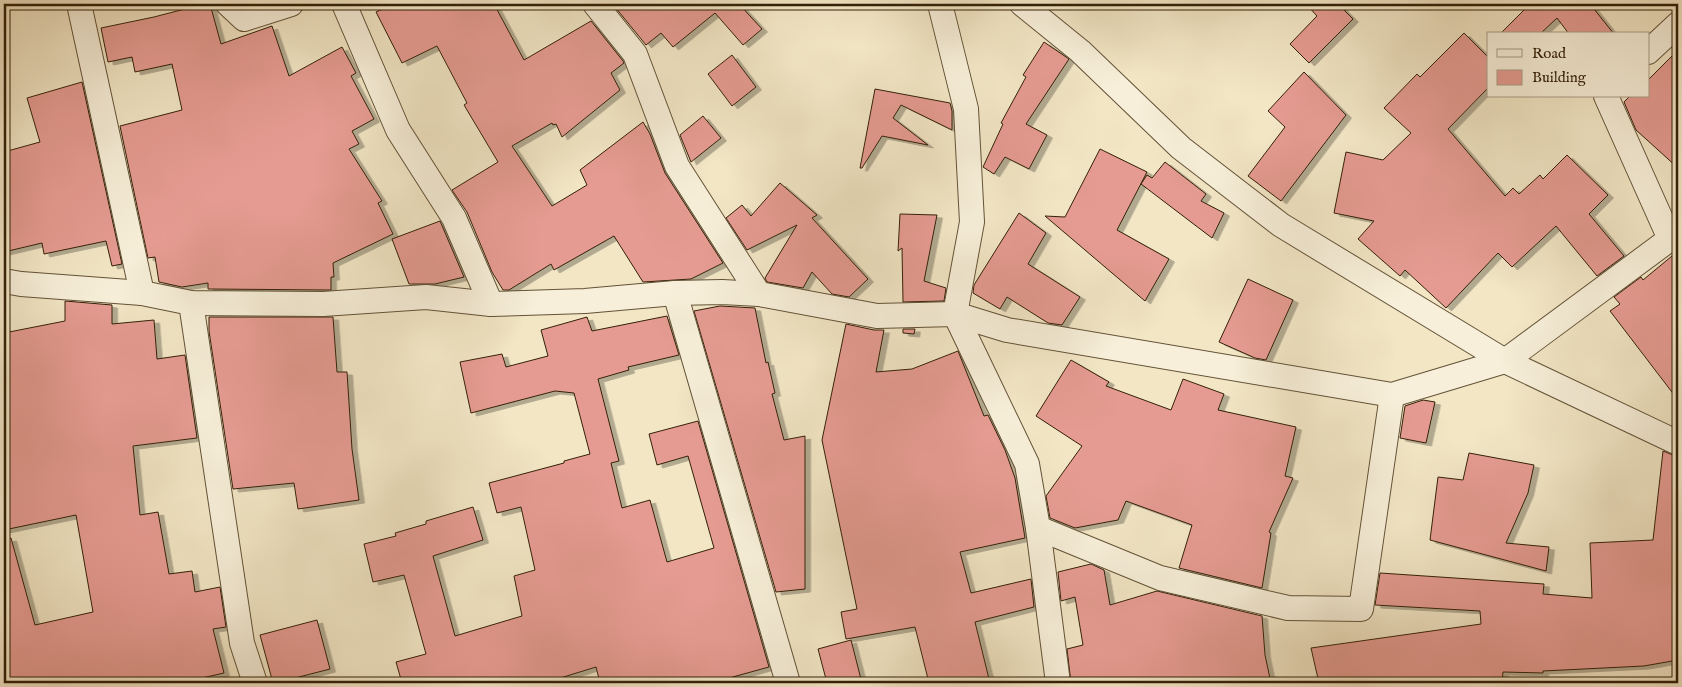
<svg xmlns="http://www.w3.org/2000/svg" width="1682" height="687" viewBox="0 0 1682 687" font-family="'IM FELL English',serif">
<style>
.building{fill:#e59b91;stroke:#332008;filter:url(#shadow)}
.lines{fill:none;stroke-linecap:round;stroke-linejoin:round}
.street-casing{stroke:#635237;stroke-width:26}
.street{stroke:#f7efd9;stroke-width:24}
</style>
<defs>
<filter id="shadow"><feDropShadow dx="5.5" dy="3" stdDeviation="0" flood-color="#0004"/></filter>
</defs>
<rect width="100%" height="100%" fill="#f2e6c5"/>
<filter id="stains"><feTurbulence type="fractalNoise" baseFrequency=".004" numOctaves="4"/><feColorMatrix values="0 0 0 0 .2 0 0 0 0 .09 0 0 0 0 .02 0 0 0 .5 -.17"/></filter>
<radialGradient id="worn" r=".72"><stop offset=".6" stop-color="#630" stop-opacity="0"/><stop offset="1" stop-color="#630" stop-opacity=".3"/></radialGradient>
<g class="building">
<path d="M204,4H210L221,44L272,26L289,76L342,47L356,73L351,76L374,119L352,131L359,144L349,149L382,201L378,203L393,234L333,263L334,277H331V290L208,289V283L182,287L159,282L155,257L148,258L120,126L182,110L172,64L135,72L132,57L108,62L101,28L154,17Z"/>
<path d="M393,4H494L524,60L591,21L623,61L624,63L611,73L620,90L562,137L556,124L553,125L552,123L512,146L552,206L587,185L580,170L643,122L650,134L665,173L723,263L691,279L643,282L614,236L554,270L551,264L509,290H503L492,272L467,212L452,190L498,162L464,105L467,103L437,46L402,63L376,12Z"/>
<path d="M620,4H739L762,29L743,45L715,13L673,47L661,33L646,45L615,7Z"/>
<path d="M1306,4H1338L1353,19L1309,63L1290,44L1317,16Z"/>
<path d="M1530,4H1590L1614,34H1569L1557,18L1540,34H1500Z"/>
<path d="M1464,33L1488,57V88L1448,129L1505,196L1513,188L1519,194L1540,175L1543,179L1567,155L1608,195L1589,214L1624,256L1597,276L1556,226L1512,267L1498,253L1446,308L1405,270L1400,276L1358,239L1374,221L1334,213L1346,152L1383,160L1411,133L1384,108L1417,74L1420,77Z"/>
<path d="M1044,42L1069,59L1026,124L1047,135L1029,169L1005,157L994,174L983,167L1003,124L1001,123L1026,77L1023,75Z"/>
<path d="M1678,50V168L1636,130L1624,102L1630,96H1648V80Z"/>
<path d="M732,55L756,87L732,106L708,74Z"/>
<path d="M1304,72L1346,115L1281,201L1248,176L1285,127L1268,111Z"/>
<path d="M82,82L122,264L112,266L106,241L44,254L42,243L4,252V152L40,142L27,98Z"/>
<path d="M875,89L950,103L952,111V130L901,105L893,118L928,145L882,136L862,168H860Z"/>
<path d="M703,116L721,138L691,162L680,135Z"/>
<path d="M1100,149L1147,172L1117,230L1169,259L1145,301L1045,216L1065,217Z"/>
<path d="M1165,162L1206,194L1201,201L1224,213L1212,238L1141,184L1147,175L1152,178Z"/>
<path d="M780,183L817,215L812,218L868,279L849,297L832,294L812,272L803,288L767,282L765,278L797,225L747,250L726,218L742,205L751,216Z"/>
<path d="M1019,213L1046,233L1028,264L1080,297L1062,325L1048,323L1007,297L1000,309L973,293L974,285Z"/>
<path d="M900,214L937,215L924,281L946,288L944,301L903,302L902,248L898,251Z"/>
<path d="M440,221L464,277L435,284H409L392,239Z"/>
<path d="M1678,251V400L1610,311L1620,304L1614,297L1641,277L1643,280Z"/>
<path d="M1248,279L1293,300L1266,360L1255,358L1219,342Z"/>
<path d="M65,301L112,305V324L154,320L157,359L185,355L197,438L133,446L140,515L158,512L169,574L192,571L195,592L220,587L226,627L213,629L224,673L180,683H4V539L11,538L35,625L93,612L76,515L4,530V333L65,321Z"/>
<path d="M720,306L755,308L766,363L768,362L775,393L772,394L784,440L805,436V589L776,592L694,311Z"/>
<path d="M667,316L679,355L628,367L629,370L598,379L619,461L611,463L622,508L650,500L667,562L714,548L688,456L657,465L649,434L698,421L769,667L711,683H600L596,667L544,683H402L396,662L426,654L404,575L373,582L364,544L396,536L395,533L426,524V521L473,507L483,540L433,556L455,636L522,616L514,576L535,570L521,507L497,513L489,483L564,463V461L590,454L574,393L555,391L471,413L460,362L502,354L506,367L548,356L541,330L587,317L592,331Z"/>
<path d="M209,317H333L337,372H347L352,449L359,500L298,509L294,483L233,489L209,331Z"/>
<path d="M846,324L874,330H884L876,372L912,369L958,351L984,416L988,415L1005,450L1015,478L1025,538L960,552L971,593L1031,579L1034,607L975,622L990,683H929L915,627L846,639L841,612L857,609L822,440Z"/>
<path d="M903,329H915L914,334L903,333Z"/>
<path d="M1071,360L1109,382L1106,386L1171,410L1183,379L1224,394L1218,410L1296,427L1285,476L1293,478L1269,532L1271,533L1262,588L1179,568L1192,525L1126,501L1118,520L1075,528L1050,518L1046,496L1082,446L1036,416Z"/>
<path d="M1423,400L1435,402L1426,443L1400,438L1405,406Z"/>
<path d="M1663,451L1678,457V660L1644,666L1543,671V673L1503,672L1502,683L1460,678V683L1420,680L1400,683H1319L1311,648L1481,624L1480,611L1375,605L1380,573L1544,584L1543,594L1592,598L1590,543L1653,540Z"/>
<path d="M1469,453L1534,465L1528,493L1506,543L1549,547L1546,571L1430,540L1438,477L1463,480Z"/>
<path d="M1091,564L1104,570L1110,605L1157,591L1262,616L1265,655L1271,683H1071L1067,649L1083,645L1075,597L1061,601L1058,572Z"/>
<path d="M317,620L330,669L295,678L296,683H273L260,635Z"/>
<path d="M851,640L862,683H827L818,649Z"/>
</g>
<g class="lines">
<g class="street-casing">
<g id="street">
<path d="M79,4L142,293"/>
<path d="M228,4L244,19L291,4"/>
<path d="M344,4L398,130L454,218L491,304"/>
<path d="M595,4L635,54L677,166L759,294"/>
<path d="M940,4L966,109L972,222L955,314L1027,464L1038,528L1058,683"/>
<path d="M1022,4L1080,51L1181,148L1281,225L1505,361L1678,443"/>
<path d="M1648,52L1678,24"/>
<path d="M4,281L21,284L142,293L191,303L323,304L426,297L491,304L585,301L675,293L722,292L759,294L877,316L955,314L1007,330L1392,395L1505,361L1670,239L1606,96"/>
<path d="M675,293L788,683"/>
<path d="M191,303L242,643L255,683"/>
<path d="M1038,528L1160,578L1288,608L1361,609L1392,395"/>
</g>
</g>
<use href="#street" class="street"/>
</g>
<rect width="1682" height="687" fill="none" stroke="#f2e6c5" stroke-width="20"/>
<rect x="5" y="5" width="1672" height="677" fill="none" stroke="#332008" stroke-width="2.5"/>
<rect x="10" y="10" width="1662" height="667" fill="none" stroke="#332008"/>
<rect x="1487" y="32" width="162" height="65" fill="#f7efd9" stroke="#a99c85"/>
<rect x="1497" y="49" width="25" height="8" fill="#f7efd9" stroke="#a99c85"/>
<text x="1532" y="58" font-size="15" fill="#332008">Road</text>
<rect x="1497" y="70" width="25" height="15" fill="#e59b91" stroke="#a99c85"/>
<text x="1532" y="82" font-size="15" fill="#332008">Building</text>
<rect width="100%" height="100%" filter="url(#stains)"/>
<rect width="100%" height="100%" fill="url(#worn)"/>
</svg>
